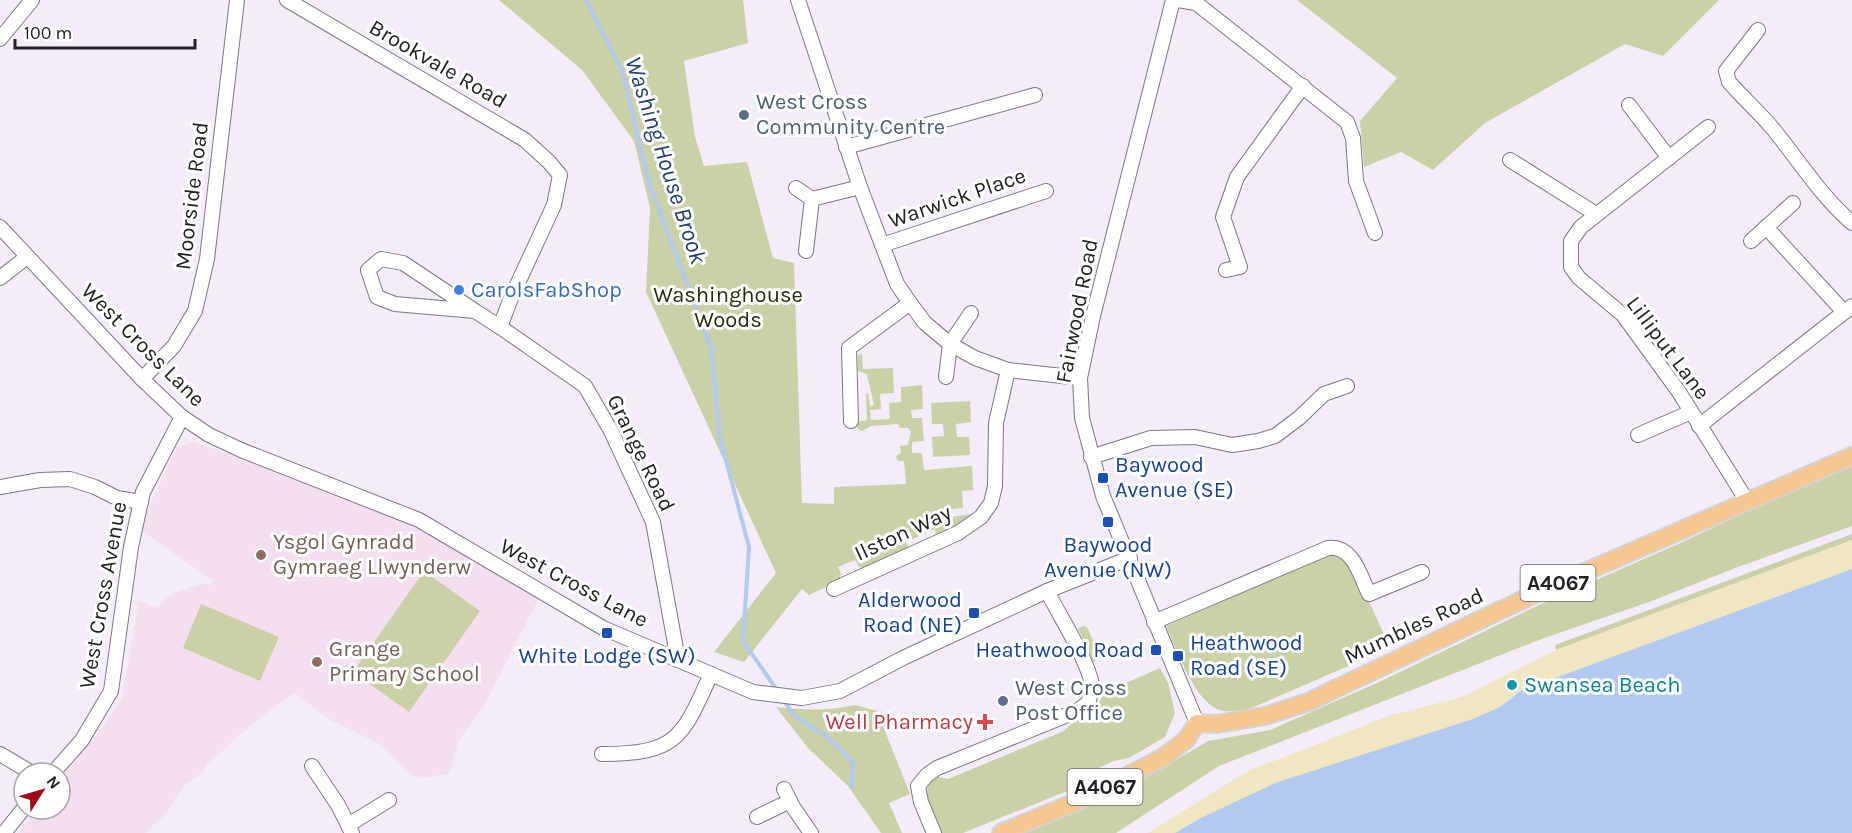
<svg xmlns="http://www.w3.org/2000/svg" width="1852" height="833" viewBox="0 0 1852 833" font-family="Karla,sans-serif">
<style>
.education{fill:#f3dfef}
.green{fill:#cad1a7}
.sand{fill:#f0e6c1}
.water{fill:#b2c9f0}
.lines{fill:none;stroke-linecap:round;stroke-linejoin:round}
.stream{stroke:#b2c9f0;stroke-width:4}
.minor-casing{stroke:#7c7683;stroke-width:16}
.major-casing{stroke:#d3d3d4;stroke-width:20}
.minor{stroke:#fff;stroke-width:14}
.major{stroke:#f7c791;stroke-width:16}
.service-dot{fill:#5c6f8a;stroke:#fff;stroke-width:2}
.shop-dot{fill:#3f7fe0;stroke:#fff;stroke-width:2}
.transit-dot{fill:#1a4fb4;stroke:#fff;stroke-width:2}
.education-dot{fill:#8d6e63;stroke:#fff;stroke-width:2}
.culture-dot{fill:#0f9aa8;stroke:#fff;stroke-width:2}
.health-dot{fill:#e0444e;stroke:#fff;stroke-width:2}
.labels{text-anchor:middle;dominant-baseline:central;stroke-width:6;stroke-linejoin:round;paint-order:stroke}
.shield{fill:#fff;stroke:#656467;stroke-width:1.5}
.shield-label{font-size:21px;font-weight:bold;fill:#232126}
.street-label{font-size:22px;fill:#232126;stroke:#fff}
.service-label{font-size:22px;fill:#4e5e75;stroke:#fff;text-anchor:start}
.shop-label{font-size:22px;fill:#366cbe;stroke:#fff;text-anchor:start}
.park-label{font-size:22px;fill:#292d09;stroke:#fff}
.transit-label{font-size:22px;fill:#164399;stroke:#fff;text-anchor:start}
.education-label{font-size:22px;fill:#785e54;stroke:#fff;text-anchor:start}
.culture-label{font-size:22px;fill:#0d838f;stroke:#fff;text-anchor:start}
.health-label{font-size:22px;fill:#be3a42;stroke:#fff;text-anchor:end}
.water-label{font-size:24px;font-style:italic;fill:#233e6f;stroke:#fff}
</style>
<rect width="100%" height="100%" fill="#f3edfb"/>
<path class="education" d="M193,442L336,490L389,511L539,598L485,704L459,740L449,774L424,778L411,775L382,745L332,721L294,693L254,722L207,765L203,773L185,784L167,813L145,833H18L37,809H60V780L104,725L122,698L139,601L158,608L162,601L174,593L205,583L210,585L214,581L140,530L155,493L177,447Z"/>
<g class="green">
<path d="M499,0H743L748,43L684,61L695,137L704,166L747,162L773,258L794,263L802,503L834,504V487L906,484L904,461H898L896,456L901,453L900,446L908,445L911,432L908,428H900L898,424L871,426L862,431L858,429L856,422L867,420L866,394L868,393L870,406L874,405L867,374L858,371V356L860,354H862L863,369L893,368L894,393L880,394L881,409L870,410L871,420L890,419L889,403L901,402V387L922,385L923,409L911,410L912,418H922L924,441L912,442V453H922L924,470L972,466L973,490L962,491L963,508L950,509L951,517L980,513L972,521L936,536L935,529L906,542L910,551L867,570L859,567L855,560L838,567L841,573L839,581L809,595L802,589L744,662L714,652L776,573L646,292L650,208L634,141L582,70Z"/>
<path d="M1297,0H1719L1663,56L1625,44L1485,123L1433,170L1401,152L1364,167L1360,121L1397,78Z"/>
<path d="M970,401L971,422L956,424L957,437H969L970,455L933,457L932,437L944,436L943,424H932L931,403Z"/>
<path d="M1852,465V526L1738,567L1649,602L1544,638L1219,766L1116,833H1019L1164,767L1208,741L1270,730L1379,682L1539,605L1678,544L1822,477Z"/>
<path d="M1852,534V540L1556,650L1555,645Z"/>
<path d="M1329,554L1350,559L1390,648L1247,710C1240,710 1230,712 1223,711C1195,706 1177,649 1166,626Z"/>
<path d="M424,571L480,611L409,712L353,672Z"/>
<path d="M201,604L279,637L260,681L183,648Z"/>
<path d="M1083,626L1087,627L1101,658L1093,662L1078,628Z"/>
<path d="M1160,668L1168,683L1175,713L1165,737L1129,758L1114,761L1092,771L1087,783L963,833H942C938,822 921,793 930,783C932,780 935,779 938,777L948,779L1064,731C1078,715 1097,716 1103,693Z"/>
<path d="M855,705L877,711L910,794L889,803L902,833H881L848,786L808,748L776,707C802,710 829,711 855,705Z"/>
</g>
<path class="sand" d="M1852,540V569L1522,690L1500,707L1473,719L1201,818L1175,833H1148L1248,771L1391,715L1462,697L1556,650Z"/>
<path class="water" d="M1852,569V833H1175L1201,818L1275,783L1473,719L1500,707L1522,690Z"/>
<g class="lines">
<g class="stream">
<path d="M586,0L622,71L650,186L711,348L720,438L749,547L743,641L777,690"/>
<path d="M783,699L794,715L827,737L853,762L852,787"/>
</g>
<g class="minor-casing">
<g id="minor">
<path d="M287,0L525,140L549,162L560,175L554,205L511,298L500,327L585,386L611,431L653,522L678,660"/>
<path d="M798,0L860,187L897,284L910,303L925,323L950,344L975,358L1008,370L1080,378"/>
<path d="M1173,0L1093,316L1080,378L1082,418L1103,496L1197,723"/>
<path d="M1178,0L1196,3L1347,122L1353,138L1356,181L1375,233"/>
<path d="M1758,30L1726,71L1729,82C1743,98 1760,113 1774,130C1799,161 1821,196 1852,223"/>
<path d="M0,39L32,0"/>
<path d="M1629,105L1669,158"/>
<path d="M1708,127L1581,227L1571,241V267L1579,278L1623,315L1679,392L1747,501"/>
<path d="M846,147L1035,95"/>
<path d="M1510,160L1596,214"/>
<path d="M796,188L812,199"/>
<path d="M0,227L142,379L182,417L209,435L241,450L419,520L603,628L753,692L802,698L840,691L903,658L1047,591L1130,558"/>
<path d="M1766,227L1844,312"/>
<path d="M1751,241L1793,203"/>
<path d="M882,245L1046,191"/>
<path d="M806,251L812,199L860,187"/>
<path d="M1226,270L1240,267L1223,217L1237,177L1303,86"/>
<path d="M0,278L27,257"/>
<path d="M475,311L403,263L381,259L368,270L377,297L395,304L475,311L500,327"/>
<path d="M946,377L950,344L971,313"/>
<path d="M142,379L174,346L195,311L207,259L237,0"/>
<path d="M851,421L849,348L910,303"/>
<path d="M1699,426L1852,306"/>
<path d="M1638,435L1691,412"/>
<path d="M1091,457L1151,438L1195,437L1232,445L1258,441L1275,436L1299,418L1324,394L1347,386"/>
<path d="M0,487L40,480L70,479L95,487L117,498L141,502"/>
<path d="M834,589L958,533L981,517L991,503L995,486L996,423L1008,370"/>
<path d="M1154,622L1328,548C1353,545 1360,575 1369,594L1422,572"/>
<path d="M0,754L32,773"/>
<path d="M602,754C677,754 682,738 711,674"/>
<path d="M312,766L338,805L352,833"/>
<path d="M53,773L82,740L111,691L131,547L143,492L182,417"/>
<path d="M784,789L793,807L811,833"/>
<path d="M757,817L790,801"/>
<path d="M348,825L389,800"/>
<path d="M4,833L24,808"/>
<path d="M934,833L921,802L918,786L927,775L937,768L1077,711L1088,703C1090,697 1092,691 1092,685C1088,660 1059,615 1047,591"/>
</g>
</g>
<g class="major-casing">
<path id="major" d="M1001,833L1078,801L1162,758L1186,740L1197,723L1217,724L1265,716L1308,702L1539,592L1852,456"/>
</g>
<use href="#minor" class="minor"/>
<use href="#major" class="major"/>
</g>
<g class="service-dot">
<circle cx="744" cy="115" r="6"/>
<circle cx="1003" cy="701" r="6"/>
</g>
<circle class="shop-dot" cx="459" cy="290" r="6"/>
<g class="transit-dot">
<rect x="1097" y="472" width="12" height="12" rx="3"/>
<rect x="1102" y="516" width="12" height="12" rx="3"/>
<rect x="968" y="607" width="12" height="12" rx="3"/>
<rect x="601" y="627" width="12" height="12" rx="3"/>
<rect x="1150" y="644" width="12" height="12" rx="3"/>
<rect x="1172" y="650" width="12" height="12" rx="3"/>
</g>
<g class="education-dot">
<circle cx="261" cy="555" r="6"/>
<circle cx="317" cy="662" r="6"/>
</g>
<circle class="culture-dot" cx="1512" cy="685" r="6"/>
<path class="health-dot" d="M982 713h6v6h6v6h-6v6h-6v-6h-6v-6h6z"/>
<g class="labels">
<g class="shield">
<rect x="1520.5" y="565" width="75" height="36" rx="4.5"/>
<rect x="1067.5" y="769" width="75" height="36" rx="4.5"/>
</g>
<g class="shield-label">
<text x="1558" y="583">A4067</text>
<text x="1105" y="787">A4067</text>
</g>
<g class="street-label">
<text transform="translate(438 64) rotate(30)">Brookvale Road</text>
<text transform="translate(192 196) rotate(-83)">Moorside Road</text>
<text transform="translate(957 198) rotate(-19)">Warwick Place</text>
<text transform="translate(1077 311) rotate(-79)">Fairwood Road</text>
<text transform="translate(143 345) rotate(45)">West Cross Lane</text>
<text transform="translate(1668 348) rotate(53)">Lilliput Lane</text>
<text transform="translate(641 453) rotate(64)">Grange Road</text>
<text transform="translate(903 533) rotate(-25)">Ilston Way</text>
<text transform="translate(574 583) rotate(28)">West Cross Lane</text>
<text transform="translate(103 595) rotate(-80)">West Cross Avenue</text>
<text transform="translate(1414 626) rotate(-25)">Mumbles Road</text>
</g>
<g class="service-label">
<text x="756" y="102">West Cross<tspan x="756" dy="25">Community Centre</tspan></text>
<text x="1015" y="688">West Cross<tspan x="1015" dy="25">Post Office</tspan></text>
</g>
<g class="shop-label">
<text x="471" y="290">CarolsFabShop</text>
</g>
<g class="park-label">
<text x="728" y="295">Washinghouse<tspan x="728" dy="25">Woods</tspan></text>
</g>
<g class="transit-label">
<text x="1115" y="465">Baywood<tspan x="1115" dy="25">Avenue (SE)</tspan></text>
<text x="1108" y="545" text-anchor="middle">Baywood<tspan x="1108" dy="25">Avenue (NW)</tspan></text>
<text x="962" y="600" text-anchor="end">Alderwood<tspan x="962" dy="25">Road (NE)</tspan></text>
<text x="1190" y="643">Heathwood<tspan x="1190" dy="25">Road (SE)</tspan></text>
<text x="1144" y="650" text-anchor="end">Heathwood Road</text>
<text x="607" y="656" text-anchor="middle">White Lodge (SW)</text>
</g>
<g class="education-label">
<text x="273" y="542">Ysgol Gynradd<tspan x="273" dy="25">Gymraeg Llwynderw</tspan></text>
<text x="329" y="649">Grange<tspan x="329" dy="25">Primary School</tspan></text>
</g>
<g class="culture-label">
<text x="1524" y="685">Swansea Beach</text>
</g>
<g class="health-label">
<text x="973" y="722">Well Pharmacy</text>
</g>
<g class="water-label">
<text transform="translate(666 160) rotate(72)">Washing House Brook</text>
</g>
</g>
<g transform="translate(42 791) rotate(53)"><circle r="28" fill="#ffffff" stroke="#a7a6a8" stroke-width="1.5"/>
<path d="M0-4.5L10 22L0 15L-10 22Z" fill="#a30818"/>
<text y="-9" font-size="16" font-weight="bold" text-anchor="middle" fill="#232126">N</text>
</g>
<path d="M15 39v9h180v-9" fill="none" stroke="#232126" stroke-width="3"/>
<text x="24" y="39" font-size="18" fill="#232126" stroke="#ffffff" stroke-width="4.5" paint-order="stroke">100 m</text>
</svg>
